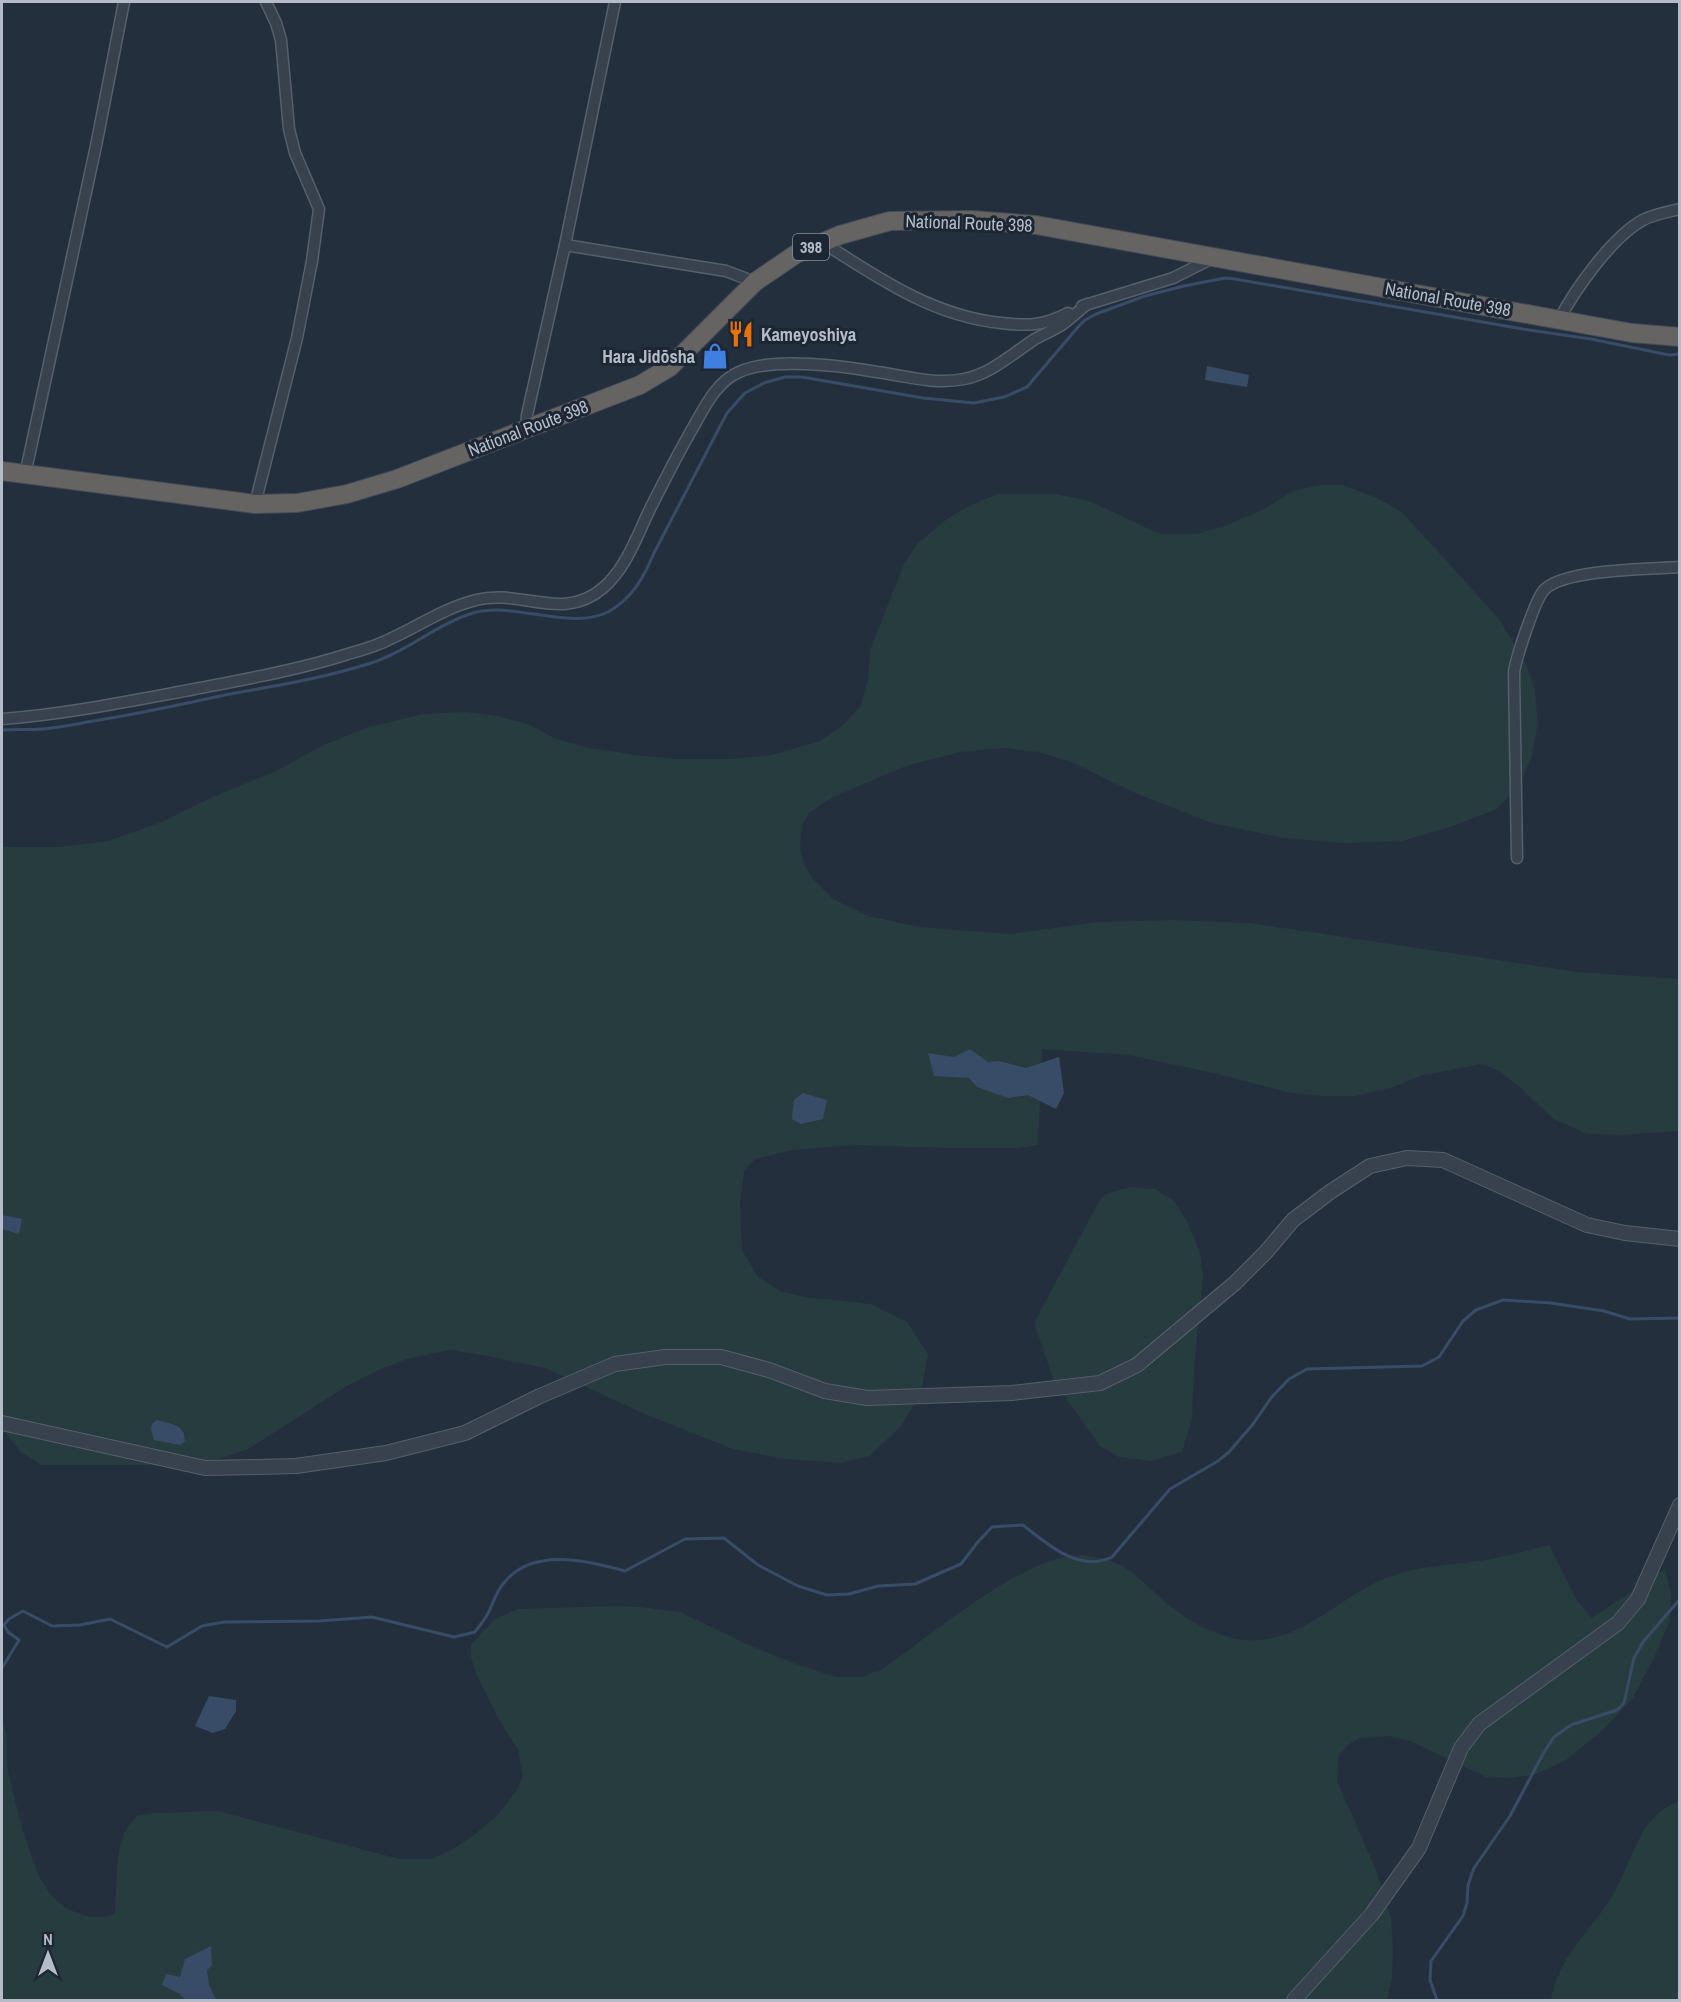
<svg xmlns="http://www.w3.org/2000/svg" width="1681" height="2002" viewBox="0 0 1681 2002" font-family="'Archivo Narrow',sans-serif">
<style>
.green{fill:#263c3f}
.water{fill:#394c67}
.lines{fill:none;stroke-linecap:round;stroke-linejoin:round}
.stream{stroke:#394c67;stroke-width:3}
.minor-casing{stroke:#565f6c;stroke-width:13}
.tertiary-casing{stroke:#565f6c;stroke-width:16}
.trunk-casing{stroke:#434c59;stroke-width:20}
.minor{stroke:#38414e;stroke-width:10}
.tertiary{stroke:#38414e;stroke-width:14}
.trunk{stroke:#656462;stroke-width:18}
.labels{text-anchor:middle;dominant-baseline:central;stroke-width:6;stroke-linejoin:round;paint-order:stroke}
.shield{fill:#1d2633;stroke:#878f9c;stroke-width:1.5}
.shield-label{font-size:16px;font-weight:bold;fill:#b4bcc9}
.street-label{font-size:18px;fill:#b4bcc9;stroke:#1d2633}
.poi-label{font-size:18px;font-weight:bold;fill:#b4bcc9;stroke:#1d2633;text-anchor:start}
</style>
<rect width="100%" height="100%" fill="#242f3e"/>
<g class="green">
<path d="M1321,485H1343L1377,498L1402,512L1499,619L1525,662L1534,685L1538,723L1531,759L1518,786L1497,809L1450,827L1402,841L1345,843L1284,838L1212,823L1135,793L1071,762L1038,752L1004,748L960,752L906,766L831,798L809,813L802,825L800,848L804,864L811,877L833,899L868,916L919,927L1010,934L1098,922L1173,920L1250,923L1577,972L1679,979L1680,1131L1622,1135L1588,1134L1554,1119L1522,1089L1499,1071L1482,1064L1423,1075L1393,1087L1355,1096H1320L1286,1092L1214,1073L1128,1055L1042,1049L1038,1145L1019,1148H948L855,1145L792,1150L755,1159L744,1171L740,1205L742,1250L758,1277L780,1291L805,1297L871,1304L907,1322L928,1354L921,1393L900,1427L869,1456L839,1463L785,1459L733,1449L647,1415L545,1368L488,1356L450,1350L406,1359L379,1370L347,1386L248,1449L218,1459L168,1465H41L21,1452L2,1428V847H60L108,841L159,823L213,797L276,771L324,745L369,727L423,714L466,712L498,716L530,725L557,739L589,748L636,755L675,759H732L772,755L820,741L843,725L861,705L868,680L870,650L904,564L918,543L947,519L967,507L997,494H1056L1089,501L1160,534H1196L1228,525L1266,508L1293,491Z"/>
<path d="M1131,1187L1155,1189L1173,1200L1187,1221L1200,1253L1203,1277L1194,1371L1192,1418L1182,1452L1151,1461L1119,1457L1099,1445L1054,1381L1036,1329L1035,1321L1101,1198L1108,1193Z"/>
<path d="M1549,1545L1577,1601L1592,1618L1665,1569L1671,1594L1670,1620L1654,1658L1632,1699L1603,1730L1566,1760L1537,1774L1511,1778L1486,1777L1410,1741L1388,1736L1360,1738L1348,1745L1339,1754L1337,1781L1376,1870L1391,1919L1393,1948L1392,1978L1387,2000H2V1720C10,1736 5,1753 8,1770C12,1791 18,1812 24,1833C34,1865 42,1898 75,1912C91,1918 99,1919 115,1914C117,1891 115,1852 125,1832C128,1826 133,1821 137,1816L155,1813L218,1811L399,1859H431L452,1850L474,1835L497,1816L517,1790L523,1776L518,1750L497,1716L476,1674L471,1657V1645L495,1619L518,1609L617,1606L640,1607L680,1612L749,1645L793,1663L836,1677H861L882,1669C931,1636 1014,1563 1072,1556C1087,1554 1106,1558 1120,1565C1134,1571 1156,1595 1169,1605C1194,1625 1227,1643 1260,1640C1311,1635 1344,1593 1389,1577C1422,1565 1445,1566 1478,1561C1502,1558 1525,1551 1549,1545Z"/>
<path d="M1679,1801V2000H1551C1557,1958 1593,1929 1614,1893C1625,1873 1632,1850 1644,1830C1653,1817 1665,1806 1679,1801Z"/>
</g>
<g class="water">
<path d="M1207,366L1249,375L1247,387L1205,380Z"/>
<path d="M970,1049L988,1062L999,1061L1026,1068L1059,1057L1064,1093L1056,1109L1028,1095L1008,1098L977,1087L969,1078L934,1076L928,1053L954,1057Z"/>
<path d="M803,1093L827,1100L823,1119L801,1124L792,1119L794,1100Z"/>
<path d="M2,1215L22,1219L19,1234L2,1229Z"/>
<path d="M157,1420C172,1425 184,1423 185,1441L180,1445L154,1440L151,1429L152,1424Z"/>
<path d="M209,1696L236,1700V1711L225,1729L213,1733L195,1726Z"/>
<path d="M211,1946L212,1966L207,1970L209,1985L216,2000H186L180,1994L162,1985L166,1974L180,1977L185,1959Z"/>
</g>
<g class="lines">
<g class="stream">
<path d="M2,730C15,729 29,730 42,729C57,728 72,725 87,722C134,715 179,705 225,695C274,686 325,678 371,663C408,651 437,624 473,613C514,601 569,631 608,612C632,599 644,577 654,553L727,413L745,393L764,383L785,377H802L923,398L974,403L1004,397L1027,387L1078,327L1085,320L1096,314L1145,296L1184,286L1225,278L1235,279L1523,329L1591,339L1669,355L1680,354"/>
<path d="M2,1668L19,1640L8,1632L4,1625L9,1619L23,1611L52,1626L80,1625L110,1619L167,1647L202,1626L224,1622L319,1621L372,1617L454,1637L475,1632C479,1626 485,1620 488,1613C493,1604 496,1592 503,1584C531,1547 586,1560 625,1571L685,1539L724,1538L758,1565L798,1586L827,1595L849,1594L878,1586L915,1584L961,1564L977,1543L992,1527L1023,1525C1047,1544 1079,1573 1112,1557L1170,1489L1218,1461L1229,1452L1253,1424L1271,1398L1289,1379L1307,1369L1422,1366L1439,1357L1463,1321L1476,1310L1503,1300L1551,1303L1604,1311L1630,1319L1680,1318"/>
<path d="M1437,2000L1430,1980L1431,1961L1463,1916L1467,1903L1468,1885L1474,1868L1510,1816L1543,1754L1554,1737L1571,1725L1617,1710L1624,1703L1634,1658L1643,1642L1680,1599"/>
</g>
<g class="minor-casing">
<g id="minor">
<path d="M822,242C878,278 933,316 1001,323C1028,326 1043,326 1068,313"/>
<path d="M565,245L726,271L755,282"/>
<path d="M1082,306L1173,278L1213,258"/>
<path d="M1559,320C1575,289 1613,236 1643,220C1654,214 1668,212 1680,209"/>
<path d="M526,429L527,415L565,245L615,2"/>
<path d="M25,475L97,141L124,2"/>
<path d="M255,504L297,338L312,261L319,209L295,153L289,129L281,40L276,23L266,2"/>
<path d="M2,719C67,714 130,701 195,689C246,679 298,670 348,654C362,650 377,646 390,639C419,626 444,608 476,600C521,588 562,623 603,588C625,569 636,539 648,513C663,483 678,453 695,424C706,404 718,381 739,372C772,357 841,366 877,372C905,376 934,385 964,379C991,374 1012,354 1035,339C1044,334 1054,330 1063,324C1071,318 1079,311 1087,304"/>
<path d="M1517,858L1514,672C1516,658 1535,600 1544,590C1564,569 1650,569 1680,567"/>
</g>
</g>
<g class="tertiary-casing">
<g id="tertiary">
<path d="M2,1423L205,1468L296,1466L386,1453L465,1433L540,1396L615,1364L665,1357H721L769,1370L825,1391L867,1398L1012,1393L1100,1383L1137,1365L1235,1283L1266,1252L1293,1220L1330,1192L1370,1166L1407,1158L1443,1160L1587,1225L1625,1233L1680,1239"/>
<path d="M1294,2000L1372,1914L1419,1848L1461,1748L1479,1724L1618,1623L1638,1599L1680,1505"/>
</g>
</g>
<g class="trunk-casing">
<path id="trunk" d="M2,471L255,504L297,503L347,494L397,479L640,385L670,367L755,282L796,254L840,235L890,221L972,220L1036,225L1632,333L1680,337"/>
</g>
<use href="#minor" class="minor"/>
<use href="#tertiary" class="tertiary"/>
<use href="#trunk" class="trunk"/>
</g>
<defs>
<g id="restaurant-bare" transform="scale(2.07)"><path d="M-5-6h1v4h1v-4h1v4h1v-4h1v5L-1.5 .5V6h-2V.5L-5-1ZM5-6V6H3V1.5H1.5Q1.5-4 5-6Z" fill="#e8710a" stroke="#1d2633" stroke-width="2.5" paint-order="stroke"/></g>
<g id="shop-bare" transform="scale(2.07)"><path d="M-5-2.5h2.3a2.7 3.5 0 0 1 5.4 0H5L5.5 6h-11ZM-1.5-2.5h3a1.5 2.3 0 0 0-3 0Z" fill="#3f7fe0" stroke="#1d2633" stroke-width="2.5" paint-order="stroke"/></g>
</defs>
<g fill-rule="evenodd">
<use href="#restaurant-bare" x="741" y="334"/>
<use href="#shop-bare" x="715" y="356"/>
</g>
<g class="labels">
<rect class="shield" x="793" y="234" width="36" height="26" rx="4.5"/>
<g class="shield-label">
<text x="811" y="247">398</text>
</g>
<g class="street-label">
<text transform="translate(969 223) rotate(2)">National Route 398</text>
<text transform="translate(1448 299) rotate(10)">National Route 398</text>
<text transform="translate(528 428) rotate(-21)">National Route 398</text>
</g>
<g class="poi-label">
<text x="761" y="334">Kameyoshiya</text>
<text x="695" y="356" text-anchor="end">Hara Jidōsha</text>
</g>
</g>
<rect width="1681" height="2002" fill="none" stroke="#b4bcc9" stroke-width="6"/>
<g transform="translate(48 1954)" stroke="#1d2633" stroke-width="4.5" paint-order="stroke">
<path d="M0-4.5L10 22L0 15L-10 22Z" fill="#b4bcc9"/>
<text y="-9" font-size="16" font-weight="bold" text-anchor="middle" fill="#b4bcc9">N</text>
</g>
</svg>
